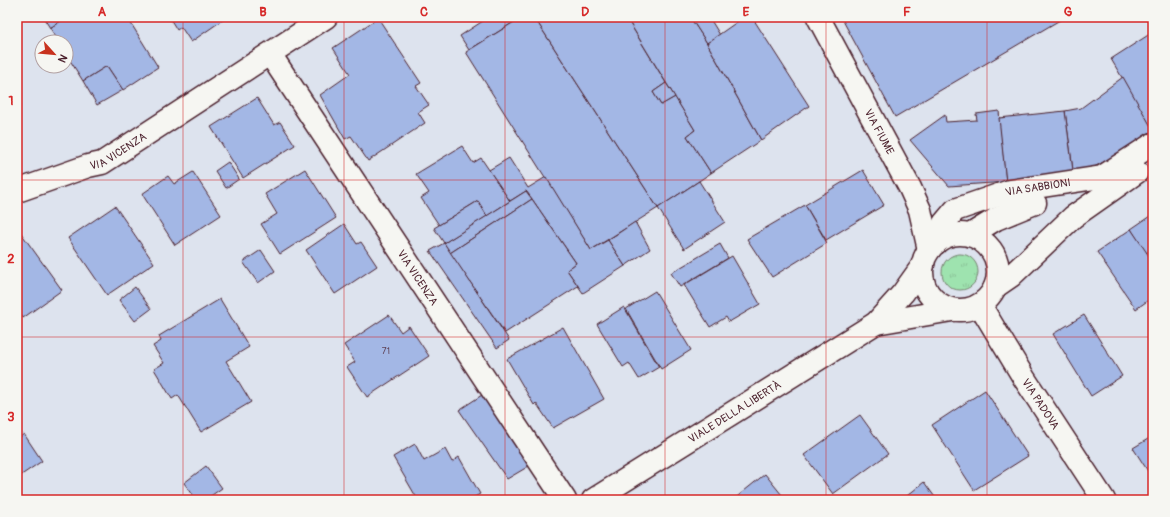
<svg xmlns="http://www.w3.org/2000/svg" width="1170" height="517" viewBox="0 0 1170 517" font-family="Pangolin,sans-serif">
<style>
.grass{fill:url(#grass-tufts);stroke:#74816d}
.building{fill:#a3b7e5;stroke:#4a1f2b}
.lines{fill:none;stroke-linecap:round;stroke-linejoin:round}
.minor-casing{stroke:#4a1f2b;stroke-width:25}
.minor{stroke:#f6f6f2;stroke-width:22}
.grid{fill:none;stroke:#d62828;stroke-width:1;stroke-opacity:0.55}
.labels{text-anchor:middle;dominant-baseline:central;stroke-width:3;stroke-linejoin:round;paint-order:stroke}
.number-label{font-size:9px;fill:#60455a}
.street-label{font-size:11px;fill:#4a1f2b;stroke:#f6f6f2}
.neatline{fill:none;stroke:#d62828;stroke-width:1.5}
.grid-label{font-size:13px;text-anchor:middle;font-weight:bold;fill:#d62828}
</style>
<defs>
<pattern id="grass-tufts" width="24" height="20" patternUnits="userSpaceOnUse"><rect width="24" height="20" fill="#9ee3af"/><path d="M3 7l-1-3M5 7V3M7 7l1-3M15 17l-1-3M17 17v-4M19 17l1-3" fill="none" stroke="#8ac297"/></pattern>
</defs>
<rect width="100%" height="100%" fill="#dde3ee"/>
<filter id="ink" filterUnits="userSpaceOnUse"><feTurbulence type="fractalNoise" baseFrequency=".025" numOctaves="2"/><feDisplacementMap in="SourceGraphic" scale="8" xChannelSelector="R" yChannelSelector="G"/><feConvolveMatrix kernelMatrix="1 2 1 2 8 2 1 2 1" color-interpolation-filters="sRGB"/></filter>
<g filter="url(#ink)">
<circle class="grass" cx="960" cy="272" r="18"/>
<g class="building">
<path d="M43,17H67L50,28Z"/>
<path d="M67,17H127L158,67L123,90L107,66L83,81L66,54V42H59L50,28Z"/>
<path d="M169,17H227L191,42L181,27L177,30Z"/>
<path d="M489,17H522L469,50L460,36Z"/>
<path d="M522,17H534L658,208L591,250L466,52Z"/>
<path d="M534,17H626L666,83L653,92L661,105L675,97L695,130L687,136L711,173L658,208Z"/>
<path d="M626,17H690L707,43L761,140L711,173L687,136L695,130Z"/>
<path d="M690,17H709L720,35L707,43Z"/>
<path d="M744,17H752L809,106L761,140L707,43Z"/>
<path d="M841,17H1065L895,117Z"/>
<path d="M378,18L421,83L416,86L429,105L418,112L425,123L368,161L351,136L345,139L320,95L350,74L333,48Z"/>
<path d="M1153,32V130L1111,59Z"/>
<path d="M107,66L123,90L97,105L83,81Z"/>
<path d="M1123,77L1153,130V135L1074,178L1065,111L1081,108Z"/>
<path d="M666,83L675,97L661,105L653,92Z"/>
<path d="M257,98L274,125L280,122L295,145L243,178L211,127Z"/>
<path d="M999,111L1006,182L949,186L910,140L945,115L946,122L977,120L976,114Z"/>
<path d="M1065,111L1074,178L1006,182L999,118Z"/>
<path d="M462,146L473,163L481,158L510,201L487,216L478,201L439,225L421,198L429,193L416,174Z"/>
<path d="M509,158L528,188L546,177L591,250L608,240L625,266L583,293L567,270L576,263L532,199L526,191L510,201L489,170Z"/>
<path d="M228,162L239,179L226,188L215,171Z"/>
<path d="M305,169L336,218L280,254L261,224L277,214L265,194Z"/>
<path d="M863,170L884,205L826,240L805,205Z"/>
<path d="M193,172L221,215L175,245L142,194L168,176L174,184Z"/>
<path d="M699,181L725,222L684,249L658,208Z"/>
<path d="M526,191L532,199L450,253L444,243Z"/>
<path d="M532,199L576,263L567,270L578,286L505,333L450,253Z"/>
<path d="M478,201L487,216L444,243L434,228Z"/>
<path d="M805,205L827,243L772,277L747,239Z"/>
<path d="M115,206L154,263L107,295L68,238Z"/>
<path d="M1153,214V249L1146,253L1131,229Z"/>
<path d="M635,222L650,249L625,266L608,240Z"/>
<path d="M344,224L357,244L361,242L377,266L335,294L306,250Z"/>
<path d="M1131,229L1153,262V297L1136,309L1097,252Z"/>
<path d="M21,233L62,290L23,318L17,309V236Z"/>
<path d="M444,243L509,340L497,348L430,251Z"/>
<path d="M720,244L728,258L680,287L671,273Z"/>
<path d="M261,250L275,271L258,283L243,262Z"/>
<path d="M732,256L760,304L729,322L726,317L710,327L684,285Z"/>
<path d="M135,287L151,309L135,321L119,300Z"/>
<path d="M655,291L691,350L661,369L626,309Z"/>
<path d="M220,299L249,347L226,361L251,402L201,432L178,395L172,399L154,369L164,363L153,346L161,341L159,336Z"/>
<path d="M624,307L659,367L639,379L629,363L623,367L597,324Z"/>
<path d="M389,315L401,332L409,326L429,356L367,397L347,367L355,362L344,345Z"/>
<path d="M1084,315L1122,376L1091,396L1053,334Z"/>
<path d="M563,327L604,399L553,428L536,403L534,405L507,359Z"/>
<path d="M985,390L1028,456L974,490L932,425Z"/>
<path d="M482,395L529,466L507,479L459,410Z"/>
<path d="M860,415L888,454L833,494L804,455Z"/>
<path d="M24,434L42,461L17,478V439Z"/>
<path d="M1153,436V479L1133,448Z"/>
<path d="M415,444L424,461L445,449L452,462L459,457L480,494L469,500H418L393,457Z"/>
<path d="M206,466L222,488L205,500H197L184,483Z"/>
<path d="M765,474L786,500H733Z"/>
<path d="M924,482L937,500H902Z"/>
</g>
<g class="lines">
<g class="minor-casing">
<g id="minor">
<path id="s1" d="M818,17L910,188L920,210L929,250"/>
<path id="s2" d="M270,54L565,500"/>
<path id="s3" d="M17,191L88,166L102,163L326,17"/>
<circle cx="960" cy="272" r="38"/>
<path d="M970,235L996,219L1035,203"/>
<path id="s4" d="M936,243L944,223L955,210L1010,191L1102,177L1153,144"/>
<path d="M995,287L1011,276L1073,217L1137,172"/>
<path id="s5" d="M980,305L1024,378L1104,500"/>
<path d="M876,323L952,310"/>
<path id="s6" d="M593,500L876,323L903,293L923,265"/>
</g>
</g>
<use href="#minor" class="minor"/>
</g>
</g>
<path class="grid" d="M183,17V500M344,17V500M505,17V500M665,17V500M826,17V500M987,17V500M17,180H1153M17,337H1153"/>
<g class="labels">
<g class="number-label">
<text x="386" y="351">71</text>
</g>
<g class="street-label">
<text stroke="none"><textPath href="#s1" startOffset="130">VIA FIUME</textPath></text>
<text stroke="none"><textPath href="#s3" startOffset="109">VIA VICENZA</textPath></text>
<text stroke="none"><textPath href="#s4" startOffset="125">VIA SABBIONI</textPath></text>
<text stroke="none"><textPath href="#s2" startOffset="268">VIA VICENZA</textPath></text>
<text stroke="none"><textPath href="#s5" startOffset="116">VIA PADOVA</textPath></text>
<text stroke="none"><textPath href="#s6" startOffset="167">VIALE DELLA LIBERTÀ</textPath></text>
</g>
</g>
<rect width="1170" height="517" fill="none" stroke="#f6f6f2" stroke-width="44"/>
<g transform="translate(54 54) rotate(117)"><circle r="19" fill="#f6f6f2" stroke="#b1a0a2"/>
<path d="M0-3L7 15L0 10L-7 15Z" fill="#c8321e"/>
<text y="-6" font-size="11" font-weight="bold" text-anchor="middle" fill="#4a1f2b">N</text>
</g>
<rect x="22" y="22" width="1126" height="473" class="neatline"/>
<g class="grid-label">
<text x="102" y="16">A</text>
<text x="263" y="16">B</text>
<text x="424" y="16">C</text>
<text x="585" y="16">D</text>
<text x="746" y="16">E</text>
<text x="907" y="16">F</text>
<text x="1068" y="16">G</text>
<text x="11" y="105">1</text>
<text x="11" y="263">2</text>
<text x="11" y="421">3</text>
</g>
</svg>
